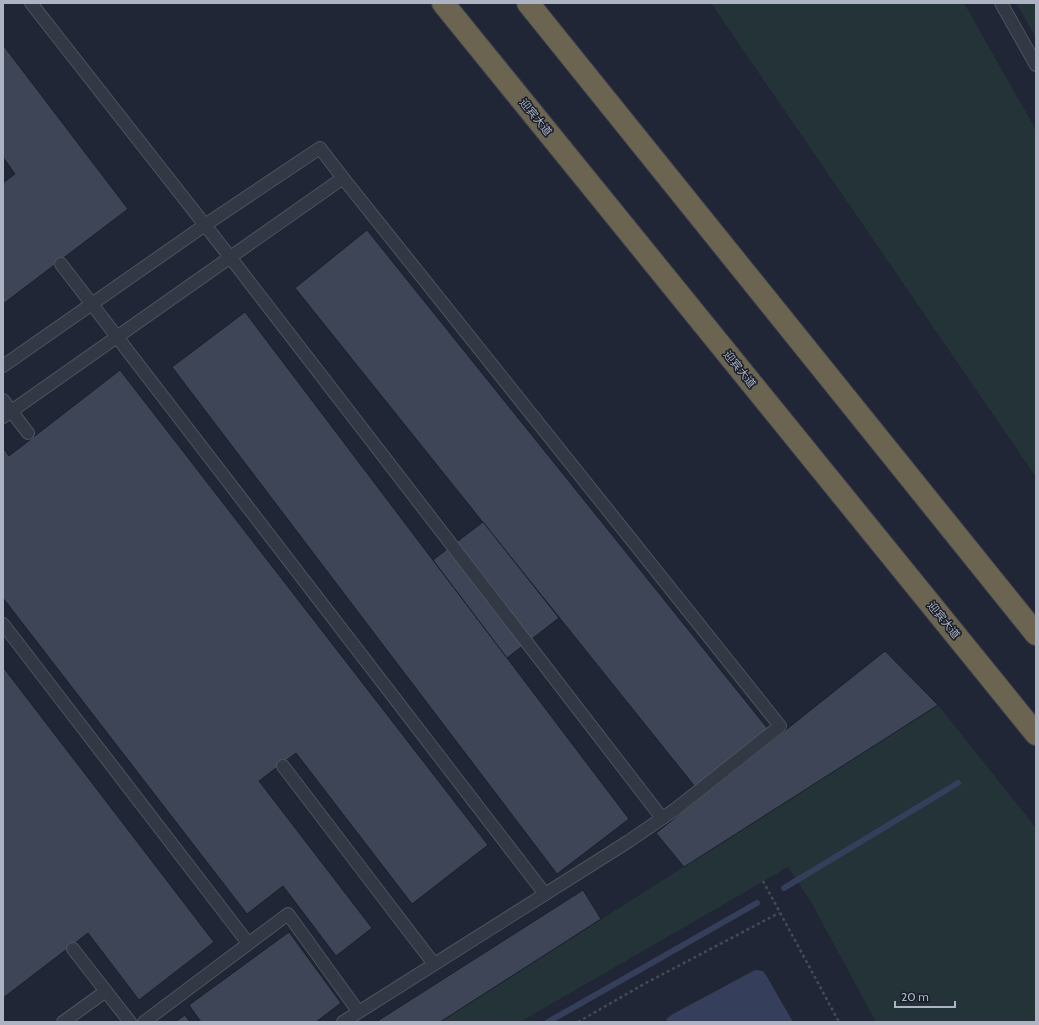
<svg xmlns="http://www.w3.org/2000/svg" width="1039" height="1025" viewBox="0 0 1039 1025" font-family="Cabin,'Noto Sans SC',sans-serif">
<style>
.green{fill:#233337}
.water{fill:#353f5b}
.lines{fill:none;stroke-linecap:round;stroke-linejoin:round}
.stream{stroke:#353f5b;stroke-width:6}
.building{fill:#3e4556;stroke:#1b202c}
.lane-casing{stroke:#4e5360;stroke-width:14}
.highway-casing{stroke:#3b404d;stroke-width:24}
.path{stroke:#3f4e53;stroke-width:2.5;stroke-dasharray:3 3;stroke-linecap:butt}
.lane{stroke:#333845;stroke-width:12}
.highway{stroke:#6b6451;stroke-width:22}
.labels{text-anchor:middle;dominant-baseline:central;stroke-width:3;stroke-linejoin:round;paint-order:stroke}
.street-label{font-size:11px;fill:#adb3c2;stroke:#191e2a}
</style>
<rect width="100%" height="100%" fill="#202635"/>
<g class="green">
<path d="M711,3H964L1036,130V477Z"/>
<path d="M1016,3H1036V38Z"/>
<path d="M938,705L1036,828V1022H876L811,902L788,867L520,1022H440Z"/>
</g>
<path class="water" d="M755,970L763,971L766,975L793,1022H668L666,1019L673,1014Z"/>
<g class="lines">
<g class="stream">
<path d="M784,888L958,783"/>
<path d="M548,1022L757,903"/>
</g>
</g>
<g class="building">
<path d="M3,45L128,209L3,304V183L15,174L3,157Z"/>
<path d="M367,230L768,729L696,788L295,288Z"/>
<path d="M245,312L629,819L557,874L172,367Z"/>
<path d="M120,370L488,845L412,904L296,753L259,781L372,928L336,956L283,886L247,914L3,598V448L9,456Z"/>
<path d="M483,522L559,618L507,658L433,560Z"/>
<path d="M885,651L938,705L684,867L656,833Z"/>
<path d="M3,667L214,942L139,1000L88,933L3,998Z"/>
<path d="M583,890L601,919L440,1022H376Z"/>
<path d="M289,932L341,1003L316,1022H201L189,1005Z"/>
<path d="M185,1015L190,1022H175Z"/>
</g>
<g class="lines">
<g class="lane-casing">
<g id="lane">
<path d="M31,3L230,257L662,818"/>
<path d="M1001,3L1036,65"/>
<path d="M61,264L545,894"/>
<path d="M3,366L205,225L320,148L343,178L3,417"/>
<path d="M3,400L28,433"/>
<path d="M3,624L248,943"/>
<path d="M283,766L434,964"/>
<path d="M73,949L130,1022"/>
<path d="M63,1022L106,991"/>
<path d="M144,1022L288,914L358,1011"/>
<path d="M343,1022L629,841L677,808L780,726L343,178"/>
</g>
</g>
<g class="highway-casing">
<g id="highway">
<path d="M443,3L1036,734"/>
<path d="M528,3L1036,634"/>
</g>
</g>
<g class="path">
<path d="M763,881L839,1022"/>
<path d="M578,1022L644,984L779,913"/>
</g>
<use href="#lane" class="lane"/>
<use href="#highway" class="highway"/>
</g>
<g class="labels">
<g class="street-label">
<text transform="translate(536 117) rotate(51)">迎宾大道</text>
<text transform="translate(740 369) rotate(51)">迎宾大道</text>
<text transform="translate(944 620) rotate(51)">迎宾大道</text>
</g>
</g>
<rect width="1039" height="1025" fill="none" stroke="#adb3c2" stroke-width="8"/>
<path d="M895 1001v6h60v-6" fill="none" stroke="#adb3c2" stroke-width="2"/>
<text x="901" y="1001" font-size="12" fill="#adb3c2" stroke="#191e2a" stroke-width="3" paint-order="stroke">20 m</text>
</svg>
